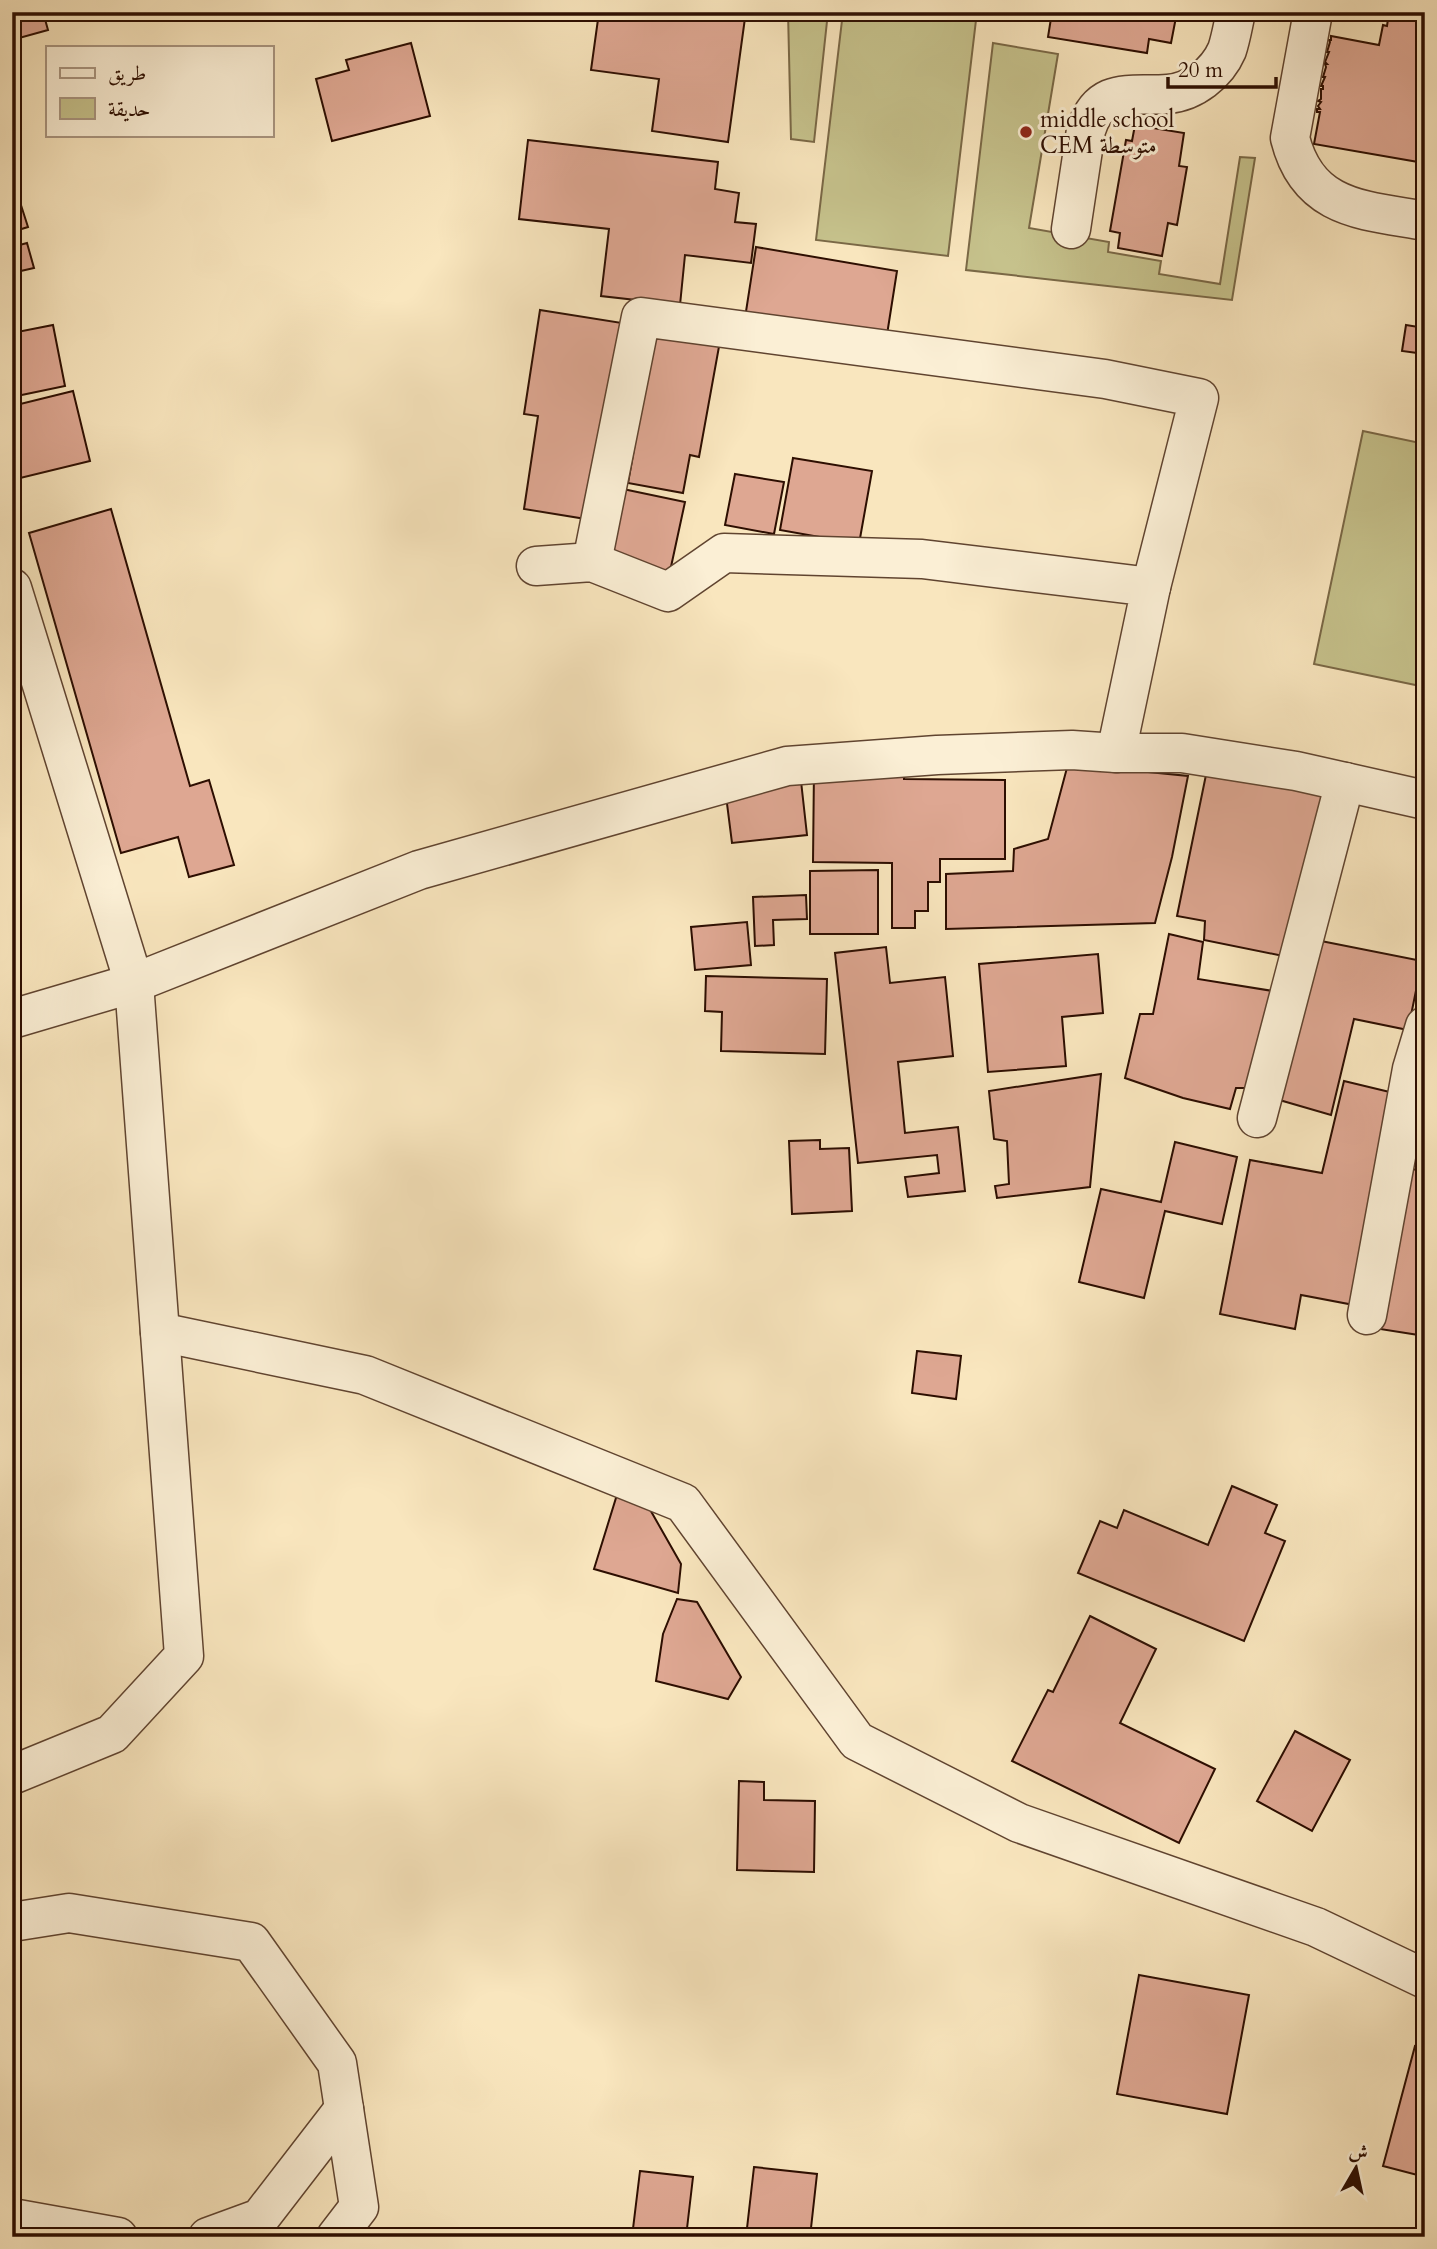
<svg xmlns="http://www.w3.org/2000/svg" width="1437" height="2249" viewBox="0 0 1437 2249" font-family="Cardo,Amiri,serif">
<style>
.green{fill:#c6c28c;stroke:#7a6846;stroke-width:2}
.building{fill:#dea792;stroke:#2d0e01;stroke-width:2}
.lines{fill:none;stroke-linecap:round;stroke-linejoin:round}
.minor-casing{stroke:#604430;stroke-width:41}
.minor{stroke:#fbefd5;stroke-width:38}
.poi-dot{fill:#8f2418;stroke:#fbefd5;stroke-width:2.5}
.labels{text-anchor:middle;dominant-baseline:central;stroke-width:6;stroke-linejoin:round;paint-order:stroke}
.poi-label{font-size:23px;fill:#2d0e01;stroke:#fbefd5;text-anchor:start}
</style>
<rect width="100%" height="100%" fill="#f9e6be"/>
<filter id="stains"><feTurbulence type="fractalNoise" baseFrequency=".00286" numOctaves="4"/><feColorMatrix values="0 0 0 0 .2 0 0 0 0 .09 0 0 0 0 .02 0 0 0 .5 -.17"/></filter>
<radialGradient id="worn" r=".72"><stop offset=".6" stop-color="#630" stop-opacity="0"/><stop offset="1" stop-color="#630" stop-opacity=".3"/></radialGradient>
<g class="green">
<path d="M788,12H828L814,142L791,139Z"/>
<path d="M843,12H913L976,20L948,256L816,240Z"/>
<path d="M993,43L1058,54L1029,228L1109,242L1108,252L1161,261L1159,274L1220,284L1240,157L1255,158L1232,300L966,270Z"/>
<path d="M1363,431L1425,444V687L1314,664Z"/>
</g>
<g class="building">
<path d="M12,12H43L48,30L12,40Z"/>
<path d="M599,12H636L653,15V12H702L745,18L728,142L652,131L659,79L591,70Z"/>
<path d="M1052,12H1177L1171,43L1149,39L1147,53L1048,37Z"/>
<path d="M1389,12H1425L1424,163L1314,144L1320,112H1317V109H1320L1318,106L1321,102L1318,101L1321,99V89H1323V86H1321L1325,77H1323L1326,67L1325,64H1327L1325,62L1329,52H1327L1330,42L1329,40H1331V36L1379,45L1383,25L1387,26Z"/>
<path d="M411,43L430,116L332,141L316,79L349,70L346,60Z"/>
<path d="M1135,125L1184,133L1179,166L1187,167L1177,225L1168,223L1162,256L1118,248L1120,233L1110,231L1126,140L1132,141Z"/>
<path d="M528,140L718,162L715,189L739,193L735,222L756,224L751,263L685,255L680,305L601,296L609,229L519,219Z"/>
<path d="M12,177L28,227L12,232Z"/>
<path d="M27,243L34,268L12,273V247Z"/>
<path d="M756,247L897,271L886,341L745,318Z"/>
<path d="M540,310L622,323L592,520L524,509L538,416L524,414Z"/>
<path d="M53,325L65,386L12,397V333Z"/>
<path d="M1406,325L1425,328V354L1402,351Z"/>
<path d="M655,329L720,341L699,457L690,455L683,493L628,483Z"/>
<path d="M73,391L90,461L12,480V406Z"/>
<path d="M793,458L872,471L859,544L780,530Z"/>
<path d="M735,474L784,482L774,534L725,525Z"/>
<path d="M623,489L685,502L669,576L608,564Z"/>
<path d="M111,509L190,786L209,780L234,865L189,877L178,837L121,853L29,533Z"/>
<path d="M904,764V779L1005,780V859H940V882H928V911H915V928H892V863L813,862L814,769Z"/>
<path d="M1068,764L1188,776L1172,857L1155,923L946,929V874L1013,871L1014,849L1048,839Z"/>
<path d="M1207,770L1331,790L1293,958L1204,940L1205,921L1177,916Z"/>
<path d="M801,781L807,835L732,843L725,788Z"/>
<path d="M878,870V934H810V871Z"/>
<path d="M806,895L807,919L773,920L774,945L755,946L753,897Z"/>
<path d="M747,922L751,965L695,970L691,927Z"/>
<path d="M1169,934L1203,942L1198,979L1279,992L1259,1088H1236L1230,1109L1183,1098L1125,1078L1140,1014H1153Z"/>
<path d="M1316,940L1422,961L1408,1030L1354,1019L1331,1115L1276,1099Z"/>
<path d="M886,947L890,983L945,977L953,1056L898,1062L905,1133L958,1127L965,1191L908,1197L905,1177L939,1173L937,1155L858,1163L835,953Z"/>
<path d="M1098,954L1103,1013L1062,1017L1066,1066L988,1072L979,964Z"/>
<path d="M706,976L827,979L825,1054L721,1051L722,1012L705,1011Z"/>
<path d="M1101,1074L1090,1187L997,1198L995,1186L1009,1184L1007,1141L994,1139L989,1091Z"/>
<path d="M1344,1081L1398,1094L1354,1305L1301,1295L1295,1329L1220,1314L1250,1160L1322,1173Z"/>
<path d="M820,1140V1149L849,1148L852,1211L792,1214L789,1141Z"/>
<path d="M1175,1142L1237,1157L1222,1224L1165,1211L1144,1298L1079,1282L1101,1189L1161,1202Z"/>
<path d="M1405,1168L1425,1171V1336L1380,1329Z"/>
<path d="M917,1351L961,1356L956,1399L912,1393Z"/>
<path d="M620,1485L648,1506L681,1564L678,1593L594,1569Z"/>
<path d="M1232,1486L1277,1505L1265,1533L1285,1541L1244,1641L1078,1573L1100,1521L1117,1528L1124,1510L1208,1545Z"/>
<path d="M677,1599L697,1602L741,1677L728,1699L656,1681L663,1634Z"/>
<path d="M1090,1616L1156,1649L1120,1723L1215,1769L1179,1843L1012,1761L1048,1690L1053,1692Z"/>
<path d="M1295,1731L1350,1760L1312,1831L1257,1801Z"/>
<path d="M739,1781L764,1782V1800L815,1801L814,1872L737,1870Z"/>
<path d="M1139,1975L1249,1995L1227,2114L1117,2094Z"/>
<path d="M1415,2046L1425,2048V2177L1383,2166Z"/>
<path d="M754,2167L817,2174L810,2237H746Z"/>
<path d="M640,2171L693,2177L686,2237H632Z"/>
</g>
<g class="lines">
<g class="minor-casing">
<g id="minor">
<path d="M1313,12L1290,138C1308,210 1363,210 1425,221"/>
<path d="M1071,229L1086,130C1100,85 1131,97 1168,94C1193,92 1217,73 1227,50C1231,38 1233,25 1236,12"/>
<path d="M592,562L641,317L1105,379L1199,398L1151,587"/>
<path d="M536,566L592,562L668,592L724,553L922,559L1151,587L1116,753"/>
<path d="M12,588L134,983L184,1656L112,1734L12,1775"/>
<path d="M12,1019L134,983L419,870L787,766L937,755L1072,750L1116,753H1182L1296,771L1425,800"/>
<path d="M1257,1118L1345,782"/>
<path d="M1367,1315L1412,1069L1425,1026"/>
<path d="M160,1332L365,1375L683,1503L857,1741L1019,1823L1316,1927L1425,1979"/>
<path d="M12,1922L69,1913L251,1942L337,2063L359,2207L336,2237"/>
<path d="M12,2218L118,2237"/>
<path d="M208,2237L260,2218L344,2109"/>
</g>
</g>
<use href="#minor" class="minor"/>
</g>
<circle class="poi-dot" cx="1026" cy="132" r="7"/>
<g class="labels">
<g class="poi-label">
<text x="1040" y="119">middle school<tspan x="1040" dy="26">CEM متوسطة</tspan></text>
</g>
</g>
<rect width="1437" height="2249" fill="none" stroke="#f9e6be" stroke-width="42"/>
<rect x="14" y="14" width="1409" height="2221" fill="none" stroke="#2d0e01" stroke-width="3.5"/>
<rect x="21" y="21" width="1395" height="2207" fill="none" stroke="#2d0e01" stroke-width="2"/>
<rect x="46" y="46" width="228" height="91" fill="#fbefd5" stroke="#a99580" stroke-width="2"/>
<rect x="60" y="68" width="35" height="10" fill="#fbefd5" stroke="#a99580" stroke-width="2"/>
<text x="108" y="80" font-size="21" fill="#2d0e01">طريق</text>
<rect x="60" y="98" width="35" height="21" fill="#c6c28c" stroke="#a99580" stroke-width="2"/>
<text x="108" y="116" font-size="21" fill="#2d0e01">حديقة</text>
<g transform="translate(1356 2168) rotate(9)" stroke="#fbefd5" stroke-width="5" paint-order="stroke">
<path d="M0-5L12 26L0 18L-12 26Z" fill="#2d0e01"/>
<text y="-10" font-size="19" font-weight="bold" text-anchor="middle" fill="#2d0e01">ش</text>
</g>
<path d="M1168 77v10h108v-10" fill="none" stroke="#2d0e01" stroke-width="3.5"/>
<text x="1178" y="77" font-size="21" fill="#2d0e01" stroke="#fbefd5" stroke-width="5" paint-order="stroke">20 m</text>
<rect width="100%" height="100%" filter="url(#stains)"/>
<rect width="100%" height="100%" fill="url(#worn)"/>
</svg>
